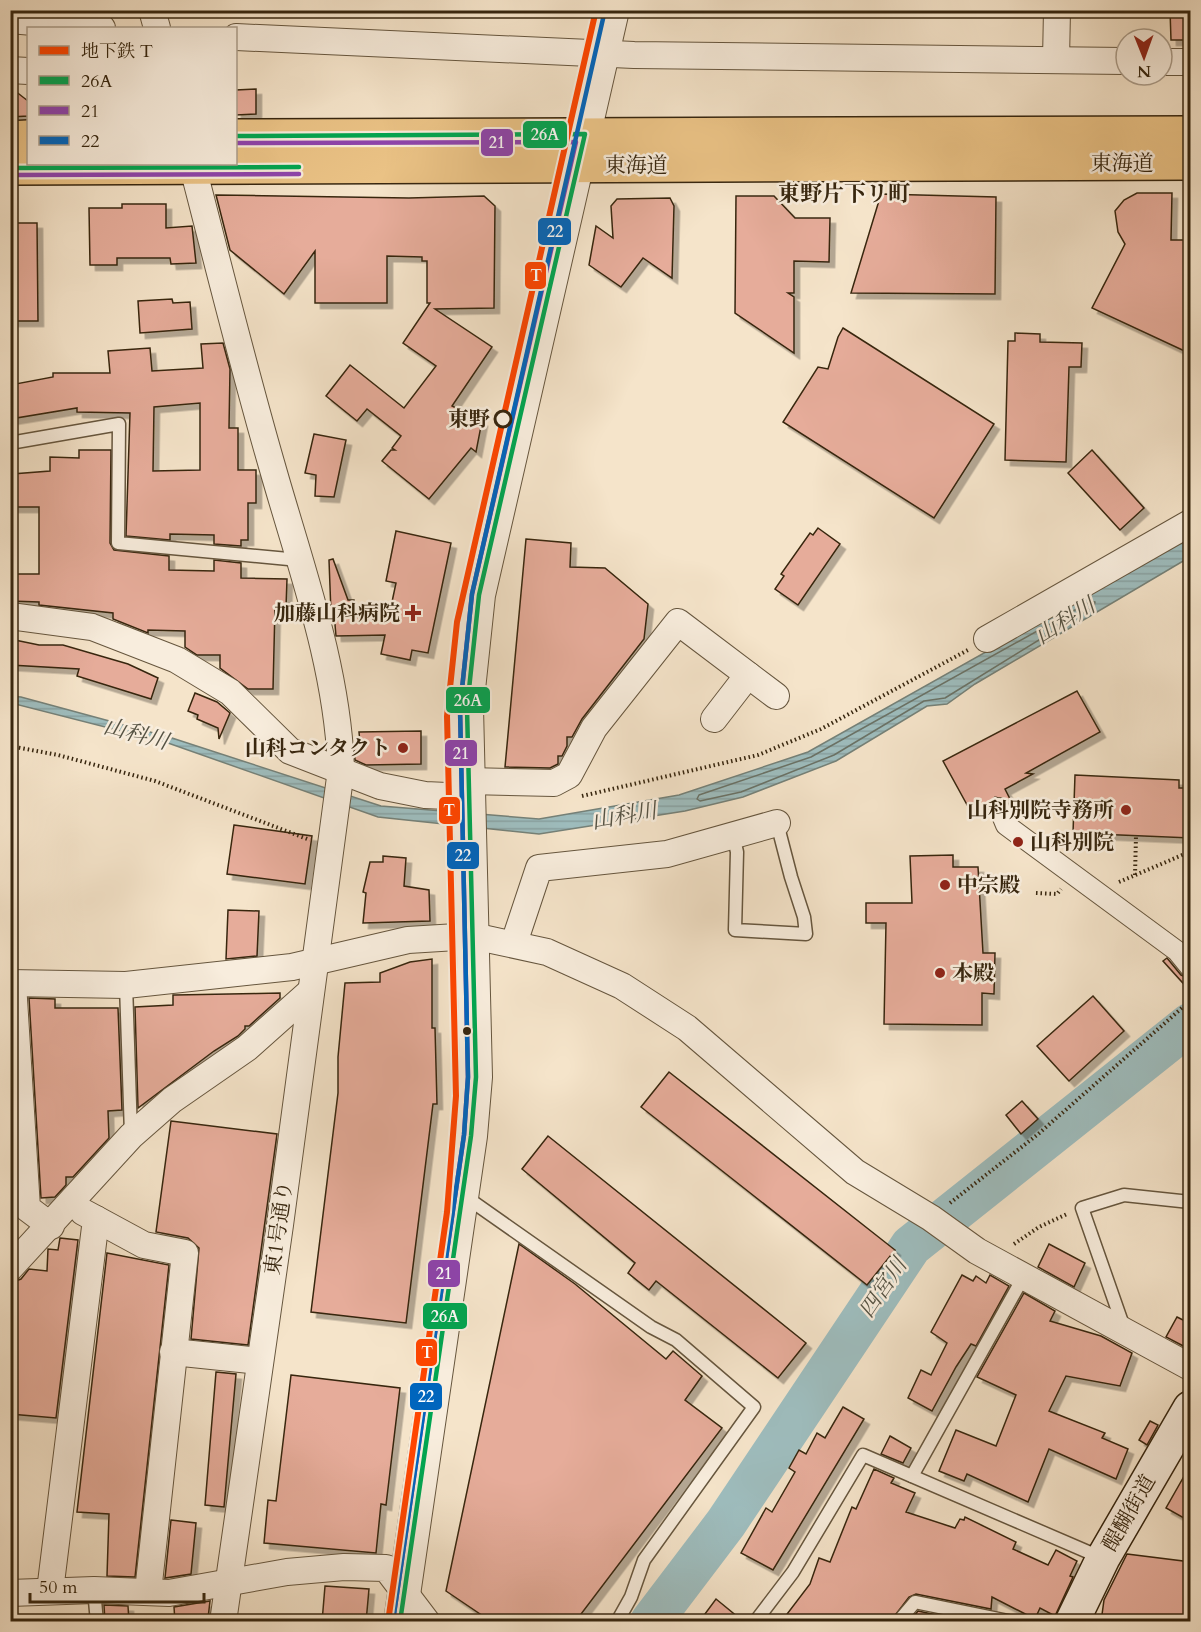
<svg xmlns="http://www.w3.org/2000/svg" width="1201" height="1632" viewBox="0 0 1201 1632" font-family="Cardo,'Noto Serif JP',serif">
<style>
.water{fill:url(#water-rules);stroke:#758178;stroke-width:1.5}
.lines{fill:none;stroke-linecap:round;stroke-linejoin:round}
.shore{stroke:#6a7266;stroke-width:1.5}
.river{stroke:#9ebdbe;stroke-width:42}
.building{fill:#e6ac9a;stroke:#37260f;stroke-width:1.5;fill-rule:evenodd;filter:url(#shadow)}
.service-casing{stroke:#66563e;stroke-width:15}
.pedestrian-casing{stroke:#66563e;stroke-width:22}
.minor-casing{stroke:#66563e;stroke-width:28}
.tertiary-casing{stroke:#66563e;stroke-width:34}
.secondary-casing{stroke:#37260f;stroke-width:36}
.trunk-casing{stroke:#37260f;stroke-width:36}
.path{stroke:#37260f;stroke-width:4;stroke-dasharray:1.5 3;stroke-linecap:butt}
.service{stroke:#f8eddd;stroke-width:12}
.pedestrian{stroke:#f8eddd;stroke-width:20}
.minor{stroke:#f8eddd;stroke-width:26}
.tertiary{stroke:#f8eddd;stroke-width:32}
.secondary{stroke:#f8eddd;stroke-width:33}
.trunk{stroke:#eac285;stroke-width:33}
.bus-1-casing{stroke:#f8eddd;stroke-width:9}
.bus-2-casing{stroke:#f8eddd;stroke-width:9}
.bus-3-casing{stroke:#f8eddd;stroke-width:9}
.bus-1{stroke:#00a651;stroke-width:4.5}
.bus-2{stroke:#8e44ad;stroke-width:4.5}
.bus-3{stroke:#0065bd;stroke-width:4.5}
.metro-1-casing{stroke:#f8eddd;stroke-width:10}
.metro-1{stroke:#ff4500;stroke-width:6}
.stop-dot{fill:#f8eddd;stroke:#37260f;stroke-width:3}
.poi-dot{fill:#8f2418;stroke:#f8eddd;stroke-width:2}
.bus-dot{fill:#37260f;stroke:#f8eddd;stroke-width:2}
.labels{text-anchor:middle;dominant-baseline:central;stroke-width:5;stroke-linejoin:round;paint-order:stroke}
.street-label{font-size:21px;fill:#37260f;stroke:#f8eddd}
.stop-label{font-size:21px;font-weight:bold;fill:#37260f;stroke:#f8eddd;text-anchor:end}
.poi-label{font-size:21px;font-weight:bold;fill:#37260f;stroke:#f8eddd;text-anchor:end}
.neighbourhood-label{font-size:22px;font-weight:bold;fill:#37260f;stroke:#f8eddd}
.water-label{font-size:22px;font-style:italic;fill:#565344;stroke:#f8eddd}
.line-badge{stroke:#f8eddd;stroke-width:2}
.badge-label{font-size:16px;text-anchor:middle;font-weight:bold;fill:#fff}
</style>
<defs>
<pattern id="water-rules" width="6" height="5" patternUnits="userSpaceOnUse" patternTransform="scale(1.5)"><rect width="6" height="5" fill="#9ebdbe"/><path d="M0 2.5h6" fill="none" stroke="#89a2a2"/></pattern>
<filter id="shadow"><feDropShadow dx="5.5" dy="5.5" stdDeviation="0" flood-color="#0004"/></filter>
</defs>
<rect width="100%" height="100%" fill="#f5e4ca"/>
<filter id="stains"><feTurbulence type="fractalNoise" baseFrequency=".00333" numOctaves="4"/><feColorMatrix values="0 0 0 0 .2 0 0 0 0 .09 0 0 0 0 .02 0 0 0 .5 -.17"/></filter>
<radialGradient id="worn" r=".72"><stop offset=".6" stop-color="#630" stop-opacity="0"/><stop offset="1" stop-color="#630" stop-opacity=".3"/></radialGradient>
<path class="water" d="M1190,537V557L975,684L947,704L927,706L836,761L743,797L685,811L539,834L378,817L168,743L11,703L10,696L21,697L172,738L381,806L539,819L679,795L808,752Z"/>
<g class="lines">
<path class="shore" d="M1091,601L1095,602L1094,606L945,698L924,701L834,755L741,792L700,801L697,799L699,795L811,757Z"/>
<path class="river" d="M651,1622L726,1523L911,1246L1190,1024"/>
</g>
<g class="building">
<path d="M1170,10H1191V40H1171Z"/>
<path d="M10,87L28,101V116L10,117Z"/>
<path d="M256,89V114L236,115V90Z"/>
<path d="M1137,193H1172L1171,240H1191V354L1092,308L1125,244L1118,232L1115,211L1124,200Z"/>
<path d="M881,194L996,197L995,294L851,293Z"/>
<path d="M216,195L409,198L484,196L495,206L494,308L435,309L492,347L452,406L482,421L476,452L471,448L429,499L382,461L391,450H395L392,448L401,436L367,409L357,421L326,396L350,365L404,408L436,366L403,343L430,303H427V261H422V257L387,256V303H315V251L284,294L230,250Z"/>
<path d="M736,196H774L795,218H830L829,262L794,261V293H788L794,297V353L735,313Z"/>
<path d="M670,198L674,206L672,278L643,258L621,287L589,265L596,226L613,238L611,206L617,199Z"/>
<path d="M122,204H166V228L192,226L196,263L171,264L170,258H117V265H90L89,208H122Z"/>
<path d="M10,223H37L38,321H10Z"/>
<path d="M172,299L173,303L190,302L192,329L140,333L138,301Z"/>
<path d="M843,328L994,424L934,518L783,422L818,367L828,369L838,337Z"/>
<path d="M1015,333L1040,334V342L1082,343L1081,367H1069L1066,462L1005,460L1008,341H1015Z"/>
<path d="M223,343L230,369L229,428H238V470H256V503H248V540H241V546L214,544V535L170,534V540L126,536L130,413L77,412V408L10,419V385L53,377V373H110L108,351L150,348L152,371L203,368L201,344ZM200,403V470L153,471L154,407Z"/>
<path d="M314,434L346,440L334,497L315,496L316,475L305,473Z"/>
<path d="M79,450H111L110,543L114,550L169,556V570L214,571V560L241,563V578L287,579L286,607H275L273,689H248L220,668V655H197L185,647V631L148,630V633L113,619V613L39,605V602L10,601V574H39V507H12V474L50,471V457L79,458Z"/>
<path d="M1092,450L1144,508L1120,530L1068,473Z"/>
<path d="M818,528L840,544L798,605L775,589L784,576L781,574L810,533L813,535Z"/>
<path d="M396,531L451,543L428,653L412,650L410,660L381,654L385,635L336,636L334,613H331L329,560L333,559L348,600H354L355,617L389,616L396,583L386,581Z"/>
<path d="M526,539L571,543L570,567L605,568L648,604L644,639L582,719L572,737H567V746L562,756H558V764L550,768L505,767Z"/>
<path d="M10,639L39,645H63L128,664L158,678L151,699L77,676L79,669L10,665Z"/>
<path d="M1077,691L1100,732L1026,773L1033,774L1005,789L1011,801L995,797L987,806L988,814L983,805L971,812L943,761Z"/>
<path d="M195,693L217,702L230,713L219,739L218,728L197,719L198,715L188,711Z"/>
<path d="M421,731V764L366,765L355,760L354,743H360L359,732Z"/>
<path d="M1075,775L1179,780V788H1190L1191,838L1073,833Z"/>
<path d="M234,825L312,836L305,884L227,874Z"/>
<path d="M953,855V867H978L983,953H995L994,994L982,993V1025L884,1024L886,923H866V903H912L910,856Z"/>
<path d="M383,856L406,858L404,886L429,890L430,921L363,923L366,893L363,892L370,862H383Z"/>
<path d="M228,910L259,911L257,956L226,959Z"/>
<path d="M1167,958L1181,975L1191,979V992L1163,961Z"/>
<path d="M432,959V1028H435L437,1104H433L406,1323L311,1312L338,1093V1057L345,983L380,982V973L410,962Z"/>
<path d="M280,993V998L249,1026H245V1029L238,1036L214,1051L138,1108L135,1007L173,1005V995H175Z"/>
<path d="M1093,996L1124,1031L1069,1081L1037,1046Z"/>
<path d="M29,998L55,999V1008H118L122,1110L108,1111L109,1138L73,1177H66V1185L55,1197L41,1198Z"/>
<path d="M669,1072L895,1250L867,1285L641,1107Z"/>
<path d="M1022,1101L1038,1119L1021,1134L1006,1115Z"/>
<path d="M171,1121L277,1134L248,1345L191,1339L199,1248L188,1238L156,1232Z"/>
<path d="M548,1136L806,1343L778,1378L656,1281L649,1290L628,1273L635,1263L522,1169Z"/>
<path d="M60,1238L78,1240L56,1418L10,1414V1283L21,1279L29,1269L47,1271L48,1249L58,1250Z"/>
<path d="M519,1244L575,1284L666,1359L673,1351L702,1376L685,1400L722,1428L575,1622H492L446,1591Z"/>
<path d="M1049,1244L1085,1263L1074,1287L1038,1267Z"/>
<path d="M107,1253L169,1265L135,1577L107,1576L109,1514L77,1512Z"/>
<path d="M962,1275L973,1281L976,1276L986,1283L990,1275L1009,1286L976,1346L971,1344L956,1367L932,1411L908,1398L921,1370L931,1375L947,1343L931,1332Z"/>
<path d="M1024,1293L1055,1311L1050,1321L1101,1336L1132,1353L1120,1386L1066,1376L1049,1411L1105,1433L1102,1438L1128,1449L1116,1479L1049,1449L1028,1502L967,1474L964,1481L939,1471L956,1430L996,1446L1016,1395L977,1377Z"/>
<path d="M1177,1317L1191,1324V1350L1166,1337Z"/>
<path d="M216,1372L236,1374L224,1507L205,1505Z"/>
<path d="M291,1375L400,1388L386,1505L381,1504L376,1553L264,1543L268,1500L276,1501Z"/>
<path d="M843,1407L864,1419L773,1570L741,1553L766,1508L772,1512L795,1472L789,1468L799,1450L806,1454L817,1433L825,1438Z"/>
<path d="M1150,1421L1158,1425L1147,1445L1139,1440Z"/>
<path d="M890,1436L911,1448L903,1463L881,1454Z"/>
<path d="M1191,1464V1522L1166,1508Z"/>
<path d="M874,1469L894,1478L891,1483L915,1493L906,1512L955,1528L960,1519L964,1520L965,1517L1016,1542L1013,1549L1048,1565L1056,1550L1077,1561L1070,1576L1073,1577L1055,1616L1040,1608L1035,1619L992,1597L991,1609L916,1594L909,1597L890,1622H781L810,1584L819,1558L830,1562L852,1507L856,1509Z"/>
<path d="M171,1520L196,1523L191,1574L165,1578Z"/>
<path d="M1127,1554L1191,1562L1189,1622H1101L1104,1600Z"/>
<path d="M325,1586L369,1589L366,1622H322Z"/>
<path d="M716,1599L744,1622H699Z"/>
<path d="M210,1601L208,1618L175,1622L174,1607Z"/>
<path d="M104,1605L128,1606L129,1622H105Z"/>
<path d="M918,1611L969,1622H909Z"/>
</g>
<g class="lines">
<g class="service-casing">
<g id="service">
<path d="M10,443L119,424L118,543L299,560"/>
<path d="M733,835L737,852L735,930L806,934L804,917L791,877L777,823"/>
<path d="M126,985L131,1134"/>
<path d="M463,1195L651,1327L676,1340L754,1407L644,1560L631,1597L617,1622"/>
<path d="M1124,1328L1082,1208L1124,1195L1190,1202"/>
<path d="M912,1476L1024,1276"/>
<path d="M94,1590L97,1622"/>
<path d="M755,1622L793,1572L863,1455L1102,1558"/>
<path d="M898,1622L915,1602L1013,1622"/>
</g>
</g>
<g class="pedestrian-casing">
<path id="pedestrian" d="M999,808L1006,825L1177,951L1190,967"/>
</g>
<g class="minor-casing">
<g id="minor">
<path d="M152,10L157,28"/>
<path d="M10,20L102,28"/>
<path d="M236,37L634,55L1126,61"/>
<path d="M1056,60L1057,10"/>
<path d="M1162,62H1190"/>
<path d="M10,70L28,71"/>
<path d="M192,164C218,264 243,366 272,466C300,565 338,667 341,770L280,1225L223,1622"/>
<path d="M10,616L92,627L177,660L230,692L290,751L380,786L425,795L469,797"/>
<path d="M987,639L1190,523"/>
<path d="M714,719L748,675"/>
<path d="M468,781L554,783L569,775L594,728L678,622L776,696"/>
<path d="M514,943L539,868L667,854L777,823"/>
<path d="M10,983L126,985L292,967L408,940L473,936L547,952L622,986L687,1028L855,1172L931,1218L977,1251L1190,1367"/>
<path d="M13,983L27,1208L51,1226"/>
<path d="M96,1219L144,1245L185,1253L148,1592"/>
<path d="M10,1268L131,1136L172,1100L247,1048L311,991"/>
<path d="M173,1352L260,1361"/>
<path d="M50,1591L96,1219L83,1212"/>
<path d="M10,1593L94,1590L169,1593L287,1572L344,1567L386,1568L427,1622"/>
</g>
</g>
<g class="tertiary-casing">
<path id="tertiary" d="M400,1622L471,1136L476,1077L467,708L479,595L613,10"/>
</g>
<g class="secondary-casing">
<path id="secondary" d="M1072,1622L1103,1558L1190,1408"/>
</g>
<g class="trunk-casing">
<g id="trunk">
<path d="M236,136L1190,133"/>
<path d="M10,138L28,137"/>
<path d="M10,168L1190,163"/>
</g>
</g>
<g class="path">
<path d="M10,746L58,755L155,781L310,840"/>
<path d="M582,796L758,755L821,729L968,650"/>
<path d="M1135,875L1136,836"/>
<path d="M1119,882L1187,853V848"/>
<path d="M1036,893L1057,894L1061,889"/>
<path d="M950,1203L1037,1135L1190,1001"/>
<path d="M1014,1244L1039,1227L1067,1214"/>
</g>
<use href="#service" class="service"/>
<use href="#pedestrian" class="pedestrian"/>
<use href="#minor" class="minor"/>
<use href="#tertiary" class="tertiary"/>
<use href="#secondary" class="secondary"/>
<use href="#trunk" class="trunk"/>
<g class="bus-1-casing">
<g id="bus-1">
<path d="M236,136L585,134L479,595L467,708L476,1077L471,1136L400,1622"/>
<path d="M10,168L299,167"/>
</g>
</g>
<g class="bus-2-casing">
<g id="bus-2">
<path d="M236,143L576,142L472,594L460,708L468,1077L464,1135L393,1621"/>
<path d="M10,175L299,174"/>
</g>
</g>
<g class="bus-3-casing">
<path id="bus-3" d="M393,1621L464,1135L468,1077L460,708L472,594L605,10"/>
</g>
<use href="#bus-1" class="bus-1"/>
<use href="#bus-2" class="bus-2"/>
<use href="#bus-3" class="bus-3"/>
<g class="metro-1-casing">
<path id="metro-1" d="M388,1622L447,1212L456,1096L447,716L457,622L596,10"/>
</g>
<use href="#metro-1" class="metro-1"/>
</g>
<circle class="stop-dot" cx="503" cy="419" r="8"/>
<g class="poi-dot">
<path d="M410 604h6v6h6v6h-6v6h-6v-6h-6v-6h6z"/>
<circle cx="403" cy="748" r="6"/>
<circle cx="1126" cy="810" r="6"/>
<circle cx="1018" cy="842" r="6"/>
<circle cx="945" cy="885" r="6"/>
<circle cx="940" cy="973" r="6"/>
</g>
<circle class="bus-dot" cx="467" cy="1031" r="5"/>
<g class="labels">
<g class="street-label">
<text x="1122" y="163">東海道</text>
<text x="636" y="165">東海道</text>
<text transform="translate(279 1228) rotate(-82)">東1号通り</text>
<text transform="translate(1129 1513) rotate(-60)">醍醐街道</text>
</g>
<g class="stop-label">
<text x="490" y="419">東野</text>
</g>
<g class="poi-label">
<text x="400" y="613">加藤山科病院</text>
<text x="391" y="748">山科コンタクト</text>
<text x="1114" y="810">山科別院寺務所</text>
<text x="1030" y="842" text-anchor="start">山科別院</text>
<text x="957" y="885" text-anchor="start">中宗殿</text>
<text x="952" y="973" text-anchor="start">本殿</text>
</g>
<g class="neighbourhood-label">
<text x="844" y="194">東野片下リ町</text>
</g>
<g class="water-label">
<text transform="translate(1065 621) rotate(-32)">山科川</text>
<text transform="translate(136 734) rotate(15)">山科川</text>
<text transform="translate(624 816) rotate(-10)">山科川</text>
<text transform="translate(883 1288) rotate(-56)">四宮川</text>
</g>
</g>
<g class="line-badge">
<rect x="522" y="120" width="46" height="29" rx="6" fill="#00a651"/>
<rect x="480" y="128" width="34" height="29" rx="6" fill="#8e44ad"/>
<rect x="537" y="217" width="35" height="29" rx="6" fill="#0065bd"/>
<rect x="524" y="261" width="23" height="29" rx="6" fill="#ff4500"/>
<rect x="445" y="686" width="46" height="28" rx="6" fill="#00a651"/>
<rect x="444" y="739" width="34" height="28" rx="6" fill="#8e44ad"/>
<rect x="438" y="796" width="23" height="29" rx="6" fill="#ff4500"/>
<rect x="446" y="841" width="34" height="29" rx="6" fill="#0065bd"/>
<rect x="427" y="1259" width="34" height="29" rx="6" fill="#8e44ad"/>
<rect x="422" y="1302" width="46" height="28" rx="6" fill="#00a651"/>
<rect x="415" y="1338" width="23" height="29" rx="6" fill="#ff4500"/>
<rect x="409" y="1382" width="34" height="29" rx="6" fill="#0065bd"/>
</g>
<g class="badge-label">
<text x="545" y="140">26A</text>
<text x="497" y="148">21</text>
<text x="555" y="237">22</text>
<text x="536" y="281">T</text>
<text x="468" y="706">26A</text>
<text x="461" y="759">21</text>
<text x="449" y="816">T</text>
<text x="463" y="861">22</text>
<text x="444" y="1279">21</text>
<text x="445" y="1322">26A</text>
<text x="427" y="1358">T</text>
<text x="426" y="1402">22</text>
</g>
<rect width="1201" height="1632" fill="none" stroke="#f5e4ca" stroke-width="36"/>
<rect x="12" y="12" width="1177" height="1608" fill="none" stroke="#37260f" stroke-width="3"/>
<rect x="18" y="18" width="1165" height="1596" fill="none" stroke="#37260f" stroke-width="1.5"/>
<rect x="27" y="27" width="210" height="138" fill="#f8eddd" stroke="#ab9d8b" stroke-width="1.5"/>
<rect x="39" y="46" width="30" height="9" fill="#ff4500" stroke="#ab9d8b" stroke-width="1.5"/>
<text x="81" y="57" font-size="18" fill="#37260f">地下鉄 T</text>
<rect x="39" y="76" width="30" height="9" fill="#00a651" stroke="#ab9d8b" stroke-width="1.5"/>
<text x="81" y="87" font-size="18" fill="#37260f">26A</text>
<rect x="39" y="106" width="30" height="9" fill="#8e44ad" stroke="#ab9d8b" stroke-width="1.5"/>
<text x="81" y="117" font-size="18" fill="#37260f">21</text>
<rect x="39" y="136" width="30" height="9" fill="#0065bd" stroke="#ab9d8b" stroke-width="1.5"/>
<text x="81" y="147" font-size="18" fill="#37260f">22</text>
<g transform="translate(1144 57) rotate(179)"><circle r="28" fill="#f8eddd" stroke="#ab9d8b" stroke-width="1.5"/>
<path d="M0-4.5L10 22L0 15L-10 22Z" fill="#8f2418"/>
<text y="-9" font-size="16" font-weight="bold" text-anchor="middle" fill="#37260f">N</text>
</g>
<path d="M30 1593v9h174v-9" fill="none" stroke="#37260f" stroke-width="3"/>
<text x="39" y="1593" font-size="18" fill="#37260f" stroke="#f8eddd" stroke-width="4.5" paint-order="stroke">50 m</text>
<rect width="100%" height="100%" filter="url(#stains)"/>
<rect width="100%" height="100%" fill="url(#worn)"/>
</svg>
